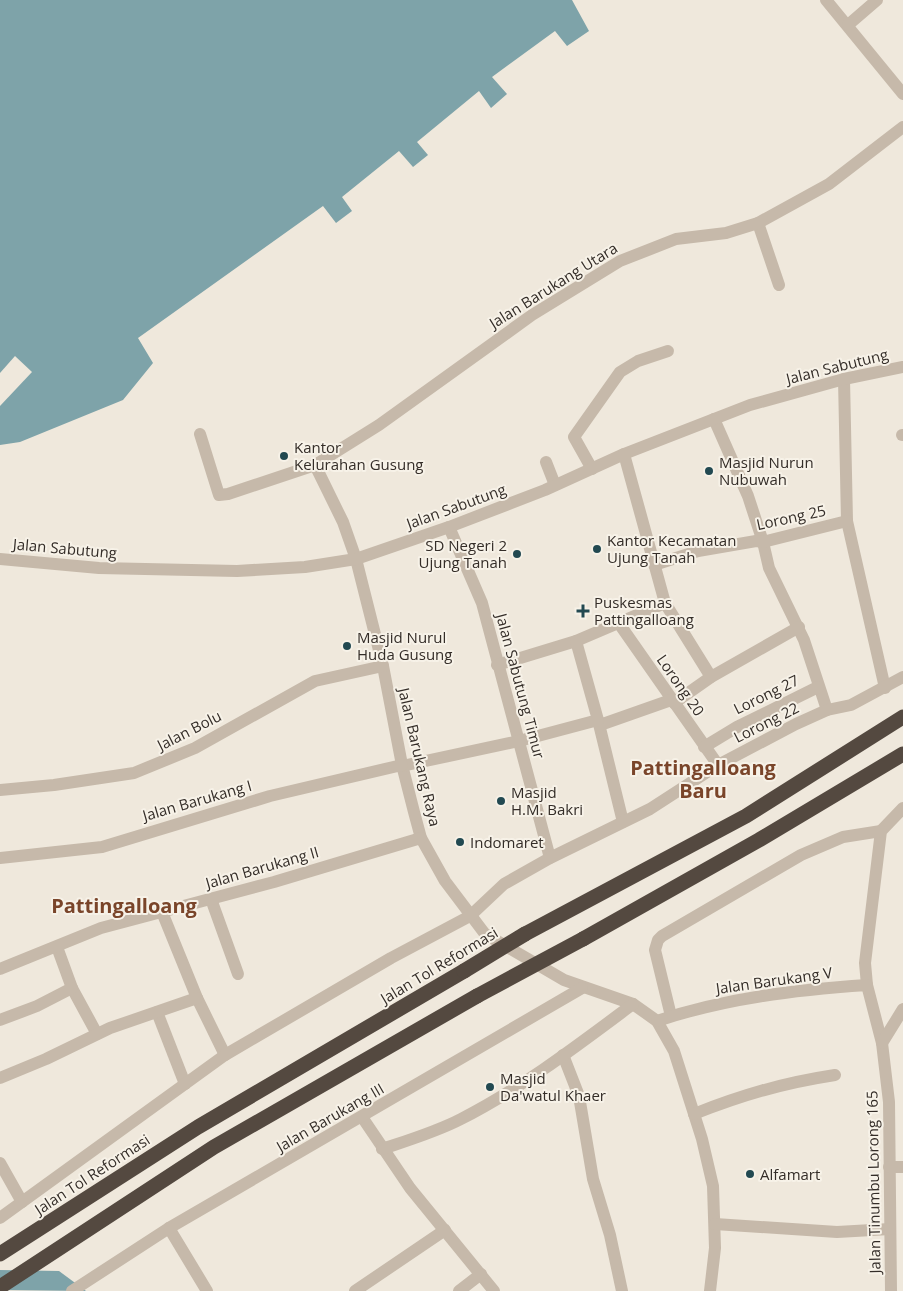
<svg xmlns="http://www.w3.org/2000/svg" width="903" height="1291" font-family="'Open Sans',sans-serif">
  <style>
    .water { fill: #7ea3a9 }
    .pier { fill: #efe8dc }
    .lines { fill: none; stroke-linecap: round; stroke-linejoin: round }
    .minor { stroke: #c6b9aa; stroke-width: 12 }
    .highway { stroke: #544940; stroke-width: 15 }
    .highway-bridge { stroke: #544940; stroke-width: 15 }
    .poi-dot { fill: #224951; stroke: #f7f2e8; stroke-width: 2 }
    .labels { text-anchor: middle; dominant-baseline: central; stroke-width: 4; stroke-linejoin: round; paint-order: stroke }
    .street-label { font-size: 15px; fill: #342d28; stroke: #f7f2e8 }
    .poi-label { font-size: 15px; fill: #342d28; stroke: #f7f2e8; text-anchor: start }
    .district-label { font-size: 20px; font-weight: bold; fill: #7a452a; stroke: #f7f2e8 }
  </style>
  <rect width="100%" height="100%" fill="#efe8dc"/>
  <g class="water">
    <path d="M0,0h572l17,31 -22,15 -12,-15 -63,46 15,17 -16,14 -12,-17 -62,51 11,13 -15,12 -14,-16 -57,46 10,14 -16,12 -13,-17 -185,132 15,25 -30,37 -103,42 -20,3z"/>
    <path d="M0,1270l59,1 27,20 -86,-1z"/>
  </g>
  <path class="pier" d="M15,356l17,16 -32,34v-33z"/>
  <g class="lines">
    <g class="minor">
      <path d="M826,0l77,94"/>
      <path d="M848,25l29,-25"/>
      <path d="M758,223l21,62"/>
      <path d="M844,379l3,142 38,167"/>
      <path d="M714,419l34,77 15,46 6,26 35,72 23,70"/>
      <path d="M200,434l19,61 9,-1 87,-29 64,-40 153,-110 88,-54 56,-22 50,-6 32,-10 71,-39 74,-57"/>
      <path d="M902,435h1"/>
      <path d="M546,462l9,23"/>
      <path d="M315,465l28,57 13,37 27,107 19,99 12,47 7,26 24,43 40,53 79,46 69,24 24,17 17,30 28,88 11,47 2,62 -5,43"/>
      <path d="M592,469l-18,-32 46,-65 18,-11 30,-10"/>
      <path d="M449,527l33,76 68,255"/>
      <path d="M0,559l99,9 138,3 68,-4 51,-8 93,-32 96,-37 79,-36 126,-49 94,-26 59,-12"/>
      <path d="M654,565l44,-14 58,-10 7,1 84,-21"/>
      <path d="M665,603l46,74"/>
      <path d="M618,622l100,143"/>
      <path d="M497,665l79,-24 89,-38 -41,-149"/>
      <path d="M674,703l37,-26 88,-50"/>
      <path d="M598,720l25,102"/>
      <path d="M600,725l71,-25"/>
      <path d="M704,747l33,-20 81,-40"/>
      <path d="M402,766l117,-25 79,-21 -22,-79"/>
      <path d="M0,790l54,-5 80,-12 61,-25 120,-67 68,-15"/>
      <path d="M0,858l102,-11 168,-51 132,-31"/>
      <path d="M211,899l27,75"/>
      <path d="M162,912l35,86 28,57"/>
      <path d="M57,947l15,41 25,46"/>
      <path d="M0,969l101,-41 173,-46 147,-44"/>
      <path d="M867,985l-2,-22 16,-132 22,-23"/>
      <path d="M157,1012l28,72"/>
      <path d="M671,1016l-16,-66 3,-10 4,-4 139,-81 42,-18 38,-6"/>
      <path d="M0,1020l37,-14 35,-18"/>
      <path d="M657,1021c69,-23 138,-31 210,-36l15,58 7,59 2,189"/>
      <path d="M882,1043l21,-34"/>
      <path d="M563,1055l16,41 14,83 17,56 12,56"/>
      <path d="M0,1078l46,-19 64,-31 87,-30"/>
      <path d="M694,1114c48,-19 89,-31 141,-39"/>
      <path d="M362,1117l48,71 84,103"/>
      <path d="M382,1149c27,-9 54,-17 79,-30 61,-31 117,-74 172,-115"/>
      <path d="M0,1163l22,39"/>
      <path d="M889,1167h14"/>
      <path d="M0,1218l225,-163 166,-97 79,-42 34,-32 46,-26 100,-49 68,-44 78,-41 31,-14 24,-5 52,-28"/>
      <path d="M715,1224l122,8 53,-3"/>
      <path d="M169,1228l38,63"/>
      <path d="M72,1291l97,-63 413,-240"/>
      <path d="M355,1291l90,-61"/>
      <path d="M459,1291l22,-17"/>
    </g>
    <g class="highway">
      <path d="M525,934l221,-118 157,-99"/>
      <path d="M583,939l176,-99 144,-86"/>
      <path d="M0,1254l198,-127 266,-156"/>
      <path d="M0,1287l214,-140 263,-151"/>
    </g>
    <g class="highway-bridge">
      <path d="M464,971l61,-37"/>
      <path d="M477,996l106,-57"/>
    </g>
  </g>
  <g class="poi-dot">
    <circle cx="284" cy="456" r="5"/>
    <circle cx="709" cy="471" r="5"/>
    <circle cx="597" cy="549" r="5"/>
    <circle cx="517" cy="554" r="5"/>
    <path d="M580.5 603.5h5v5h5v5h-5v5h-5v-5h-5v-5h5z"/>
    <circle cx="347" cy="646" r="5"/>
    <circle cx="501" cy="801" r="5"/>
    <circle cx="460" cy="842" r="5"/>
    <circle cx="490" cy="1087" r="5"/>
    <circle cx="750" cy="1174" r="5"/>
  </g>
  <g class="labels">
    <g class="street-label">
      <text transform="translate(553 285) rotate(-32)">Jalan Barukang Utara</text>
      <text transform="translate(837 366) rotate(-14)">Jalan Sabutung</text>
      <text transform="translate(456 506) rotate(-20)">Jalan Sabutung</text>
      <text transform="translate(791 517) rotate(-12)">Lorong 25</text>
      <text transform="translate(65 548) rotate(5)">Jalan Sabutung</text>
      <text transform="translate(681 685) rotate(55)">Lorong 20</text>
      <text transform="translate(521 686) rotate(75)">Jalan Sabutung Timur</text>
      <text transform="translate(766 694) rotate(-26)">Lorong 27</text>
      <text transform="translate(766 722) rotate(-27)">Lorong 22</text>
      <text transform="translate(189 730) rotate(-27)">Jalan Bolu</text>
      <text transform="translate(420 757) rotate(77)">Jalan Barukang Raya</text>
      <text transform="translate(197 800) rotate(-16)">Jalan Barukang I</text>
      <text transform="translate(262 867) rotate(-16)">Jalan Barukang II</text>
      <text transform="translate(439 965) rotate(-31)">Jalan Tol Reformasi</text>
      <text transform="translate(774 980) rotate(-8)">Jalan Barukang V</text>
      <text transform="translate(330 1117) rotate(-30)">Jalan Barukang III</text>
      <text transform="translate(92 1174) rotate(-33)">Jalan Tol Reformasi</text>
      <text transform="translate(873 1182) rotate(-91)">Jalan Tinumbu Lorong 165</text>
    </g>
    <g class="poi-label">
      <text x="294" y="447">Kantor<tspan x="294" dy="17">Kelurahan Gusung</tspan></text>
      <text x="719" y="462">Masjid Nurun<tspan x="719" dy="17">Nubuwah</tspan></text>
      <text x="607" y="540">Kantor Kecamatan<tspan x="607" dy="17">Ujung Tanah</tspan></text>
      <text x="507" y="545" text-anchor="end">SD Negeri 2<tspan x="507" dy="17">Ujung Tanah</tspan></text>
      <text x="594" y="602">Puskesmas<tspan x="594" dy="17">Pattingalloang</tspan></text>
      <text x="357" y="637">Masjid Nurul<tspan x="357" dy="17">Huda Gusung</tspan></text>
      <text x="511" y="792">Masjid<tspan x="511" dy="17">H.M. Bakri</tspan></text>
      <text x="470" y="842">Indomaret</text>
      <text x="500" y="1078">Masjid<tspan x="500" dy="17">Da'watul Khaer</tspan></text>
      <text x="760" y="1174">Alfamart</text>
    </g>
    <g class="district-label">
      <text x="703" y="767">Pattingalloang<tspan x="703" dy="23">Baru</tspan></text>
      <text x="124" y="905">Pattingalloang</text>
    </g>
  </g>
</svg>
